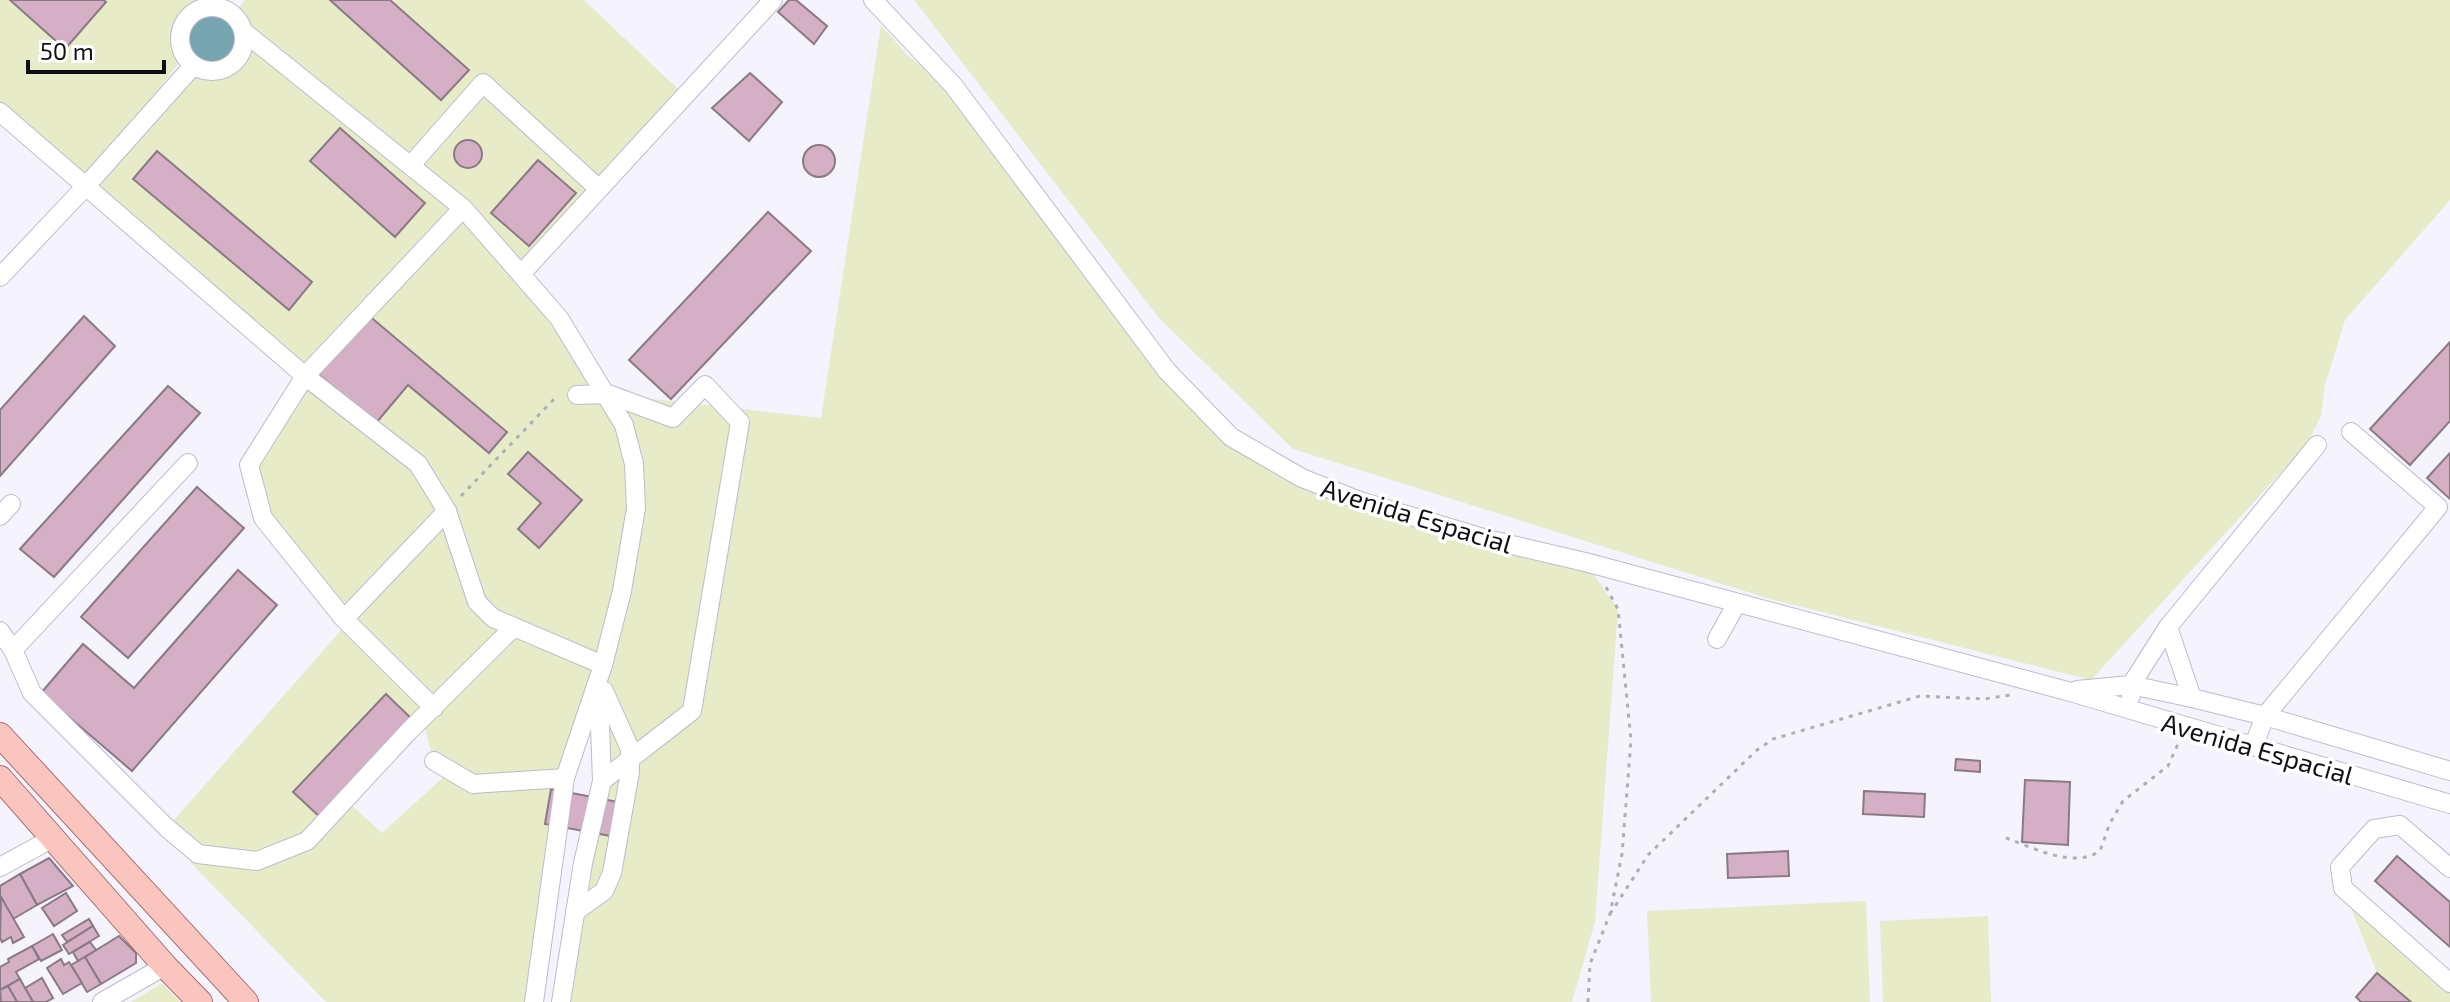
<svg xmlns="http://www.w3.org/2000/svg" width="2450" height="1002" font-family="'Exo 2',sans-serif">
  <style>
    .green { fill: #e7ebc8; fill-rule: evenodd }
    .water { fill: #77a6b0 }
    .building { fill: #d4afc6; stroke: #8a7a83; stroke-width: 2 }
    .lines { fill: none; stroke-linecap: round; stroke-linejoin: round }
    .minor-casing { stroke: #bebbcc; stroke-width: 20 }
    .major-casing { stroke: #a66d69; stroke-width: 26 }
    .path { stroke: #afadb6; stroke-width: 3; stroke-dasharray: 4 6; stroke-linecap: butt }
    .minor { stroke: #fff; stroke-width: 18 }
    .major { stroke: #fac5bf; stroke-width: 24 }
    .labels { text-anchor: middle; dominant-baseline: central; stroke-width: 7; stroke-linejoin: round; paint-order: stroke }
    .street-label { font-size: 26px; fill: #111016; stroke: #fff }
  </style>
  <rect width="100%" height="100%" fill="#f5f3fe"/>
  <g class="green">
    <path d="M0,0h229l-143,181 -86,-72z"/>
    <path d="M245,0h339l98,93 -160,177 -58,-63 -230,-194z"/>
    <path d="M914,0h1536v200l-105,120 -20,65 -4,31 -14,28 -216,236 -321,-81 -477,-150 -134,-131z"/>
    <path d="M231,17l231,192 146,185 213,24 60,-393 28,32 44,28 214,286 64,66 71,41 283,84 33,47 -23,313 -23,80h-1009l39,-221 1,-112 -38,109 -33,224h-206l-136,-140 58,-1 -50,-7 -31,-26 258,-293 -81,84 -81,-101 -14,-53 56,-94 -213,-183zM423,722l11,39 16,10 -68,62 -33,-30z"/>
    <path d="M2343,888l107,95v19h-39l-34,-29z"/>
    <path d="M1866,901l4,101h-219l-4,-91z"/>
    <path d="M1988,916l3,86h-108l-3,-81z"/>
    <path d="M162,983l18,19h-49z"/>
  </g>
  <circle class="water" cx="212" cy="39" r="24"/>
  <g class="building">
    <path d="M10,0h94l2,2 -41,47z"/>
    <path d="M330,0h60l79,70 -28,30z"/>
    <path d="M789,0h7l31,26 -13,18 -36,-32z"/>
    <path d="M750,73l32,29 -33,39 -37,-33z"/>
    <path d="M340,128l85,75 -30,34 -85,-76z"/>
    <circle cx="468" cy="154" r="14"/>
    <circle cx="819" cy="161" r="16"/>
    <path d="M157,151l155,131 -23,28 -156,-131z"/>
    <path d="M538,160l38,33 -47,53 -38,-33z"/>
    <path d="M768,212l43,39 -140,148 -42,-39z"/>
    <path d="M367,314l140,118 -18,21 -81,-68 -32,38 -59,-50z"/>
    <path d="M84,316l31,30 -115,130v-66z"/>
    <path d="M2450,342v79l-40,44 -40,-36z"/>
    <path d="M168,386l32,27 -146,164 -34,-28z"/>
    <path d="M528,452l54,48 -43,48 -21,-19 23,-26 -33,-29z"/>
    <path d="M2450,453v46l-23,-21z"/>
    <path d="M197,487l47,41 -116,130 -47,-41z"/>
    <path d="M238,570l39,35 -145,166 -91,-78 42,-49 51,44z"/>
    <path d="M386,694l28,27 -93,97 -28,-26z"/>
    <path d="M1956,759l24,2v11l-25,-2z"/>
    <path d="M2025,780l45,2 -2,63 -46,-3z"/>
    <path d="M551,789l67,13 -7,34 -66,-12z"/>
    <path d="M1864,791l61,3 -1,23 -61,-3z"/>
    <path d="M1788,851l1,25 -61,2 -1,-24z"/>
    <path d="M2397,856l53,46v45l-75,-66z"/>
    <path d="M49,858l24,28 -36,19 -17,-31z"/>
    <path d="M20,874l17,31 -24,14 -13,-23v-10z"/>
    <path d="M66,893l11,18 -23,15 -12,-18z"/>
    <path d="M1,897l23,40 -11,6 -2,-6 -9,5 -2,-4z"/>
    <path d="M89,919l4,7 -26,16 -5,-7z"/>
    <path d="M93,926l6,10 -30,18 -6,-9z"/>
    <path d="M53,934l9,16 -21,11 -9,-15z"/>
    <path d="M119,936l17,17v10l-35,21 -16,-27z"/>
    <path d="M90,942l6,8 -18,11 -5,-9z"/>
    <path d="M32,946l7,13 -23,13 4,7 -20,11v-23l9,-5 -1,-3z"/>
    <path d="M85,957l16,27 -14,8 -16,-27z"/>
    <path d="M61,959l3,6 5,-3 13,21 -19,11 -16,-26z"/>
    <path d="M2377,973l34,29h-50l-5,-5z"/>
    <path d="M42,978l11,20 -7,4h-13l-8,-14z"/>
    <path d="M20,979l5,9 8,14h-16l-9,-16z"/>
    <path d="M8,986l9,16h-16l-1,-12z"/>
  </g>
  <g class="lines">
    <g class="minor-casing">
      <g id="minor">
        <path d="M873,0l80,85 214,286 64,66 71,41 58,23 127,38 98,23 482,129 383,113"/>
        <circle cx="212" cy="39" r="32"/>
        <path d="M244,32l219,176 96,110 65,107 10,39 2,44 -14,83 -19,74 -38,113 -31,224"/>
        <path d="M0,112l305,264 113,88 29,47 30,91 16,16 110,47"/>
        <path d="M411,165l72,-82 116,106"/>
        <path d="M522,273l251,-273"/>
        <path d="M0,277l86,-91 107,-120"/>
        <path d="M577,395l31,-1 65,24 32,-33 35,37 -48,289 -90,70"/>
        <path d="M0,516l11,-12"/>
        <path d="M344,619l103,-108"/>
        <path d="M2168,627l24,71"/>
        <path d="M0,631l13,19 19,43 135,135 31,26 59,7 50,-20 101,-109 105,-104"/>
        <path d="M1717,639l20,-36"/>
        <path d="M13,650l175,-187"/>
        <path d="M2077,690l54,-5 61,13 73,18 185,55"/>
        <path d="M2131,696v-11l37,-58 149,-182"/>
        <path d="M434,708l-90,-89 -81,-101 -14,-53 56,-89 158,-168"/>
        <path d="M2254,745l11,-29 173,-209 -87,-75"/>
        <path d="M434,761l39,23 92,-6"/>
        <path d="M0,867l53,-29"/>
        <path d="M2450,868l-50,-43 -26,4 -34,38 3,21 107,95"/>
        <path d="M575,912l29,-21 8,-18 18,-101v-23l-26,-58"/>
        <path d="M102,1002l63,-36"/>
        <path d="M561,1002l22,-139 19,-82 -2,-55 3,-34"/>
      </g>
    </g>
    <g class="major-casing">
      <g id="major">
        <path d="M0,735l246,267"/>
        <path d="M0,778l165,188 35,36"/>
      </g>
    </g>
    <g class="path">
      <path d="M461,496l97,-101"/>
      <path d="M2006,838c29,10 66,31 94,13l10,-28 13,-22 45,-35 10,-22"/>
      <path d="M1610,914l38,-59 109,-105 16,-11 147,-43 64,3 26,-4"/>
      <path d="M1588,1002l2,-38 20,-50 12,-60 9,-114 -13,-131 -12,-22"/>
    </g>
    <use href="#minor" class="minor"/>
    <use href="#major" class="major"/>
  </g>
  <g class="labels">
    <g class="street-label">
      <text transform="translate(1417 515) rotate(17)">Avenida Espacial</text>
      <text transform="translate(2258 748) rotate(16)">Avenida Espacial</text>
    </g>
  </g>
  <path d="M28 60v12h136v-12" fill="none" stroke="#111016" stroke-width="4"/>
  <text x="40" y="60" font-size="24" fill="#111016" stroke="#ffffff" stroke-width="6" paint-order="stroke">50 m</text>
</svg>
